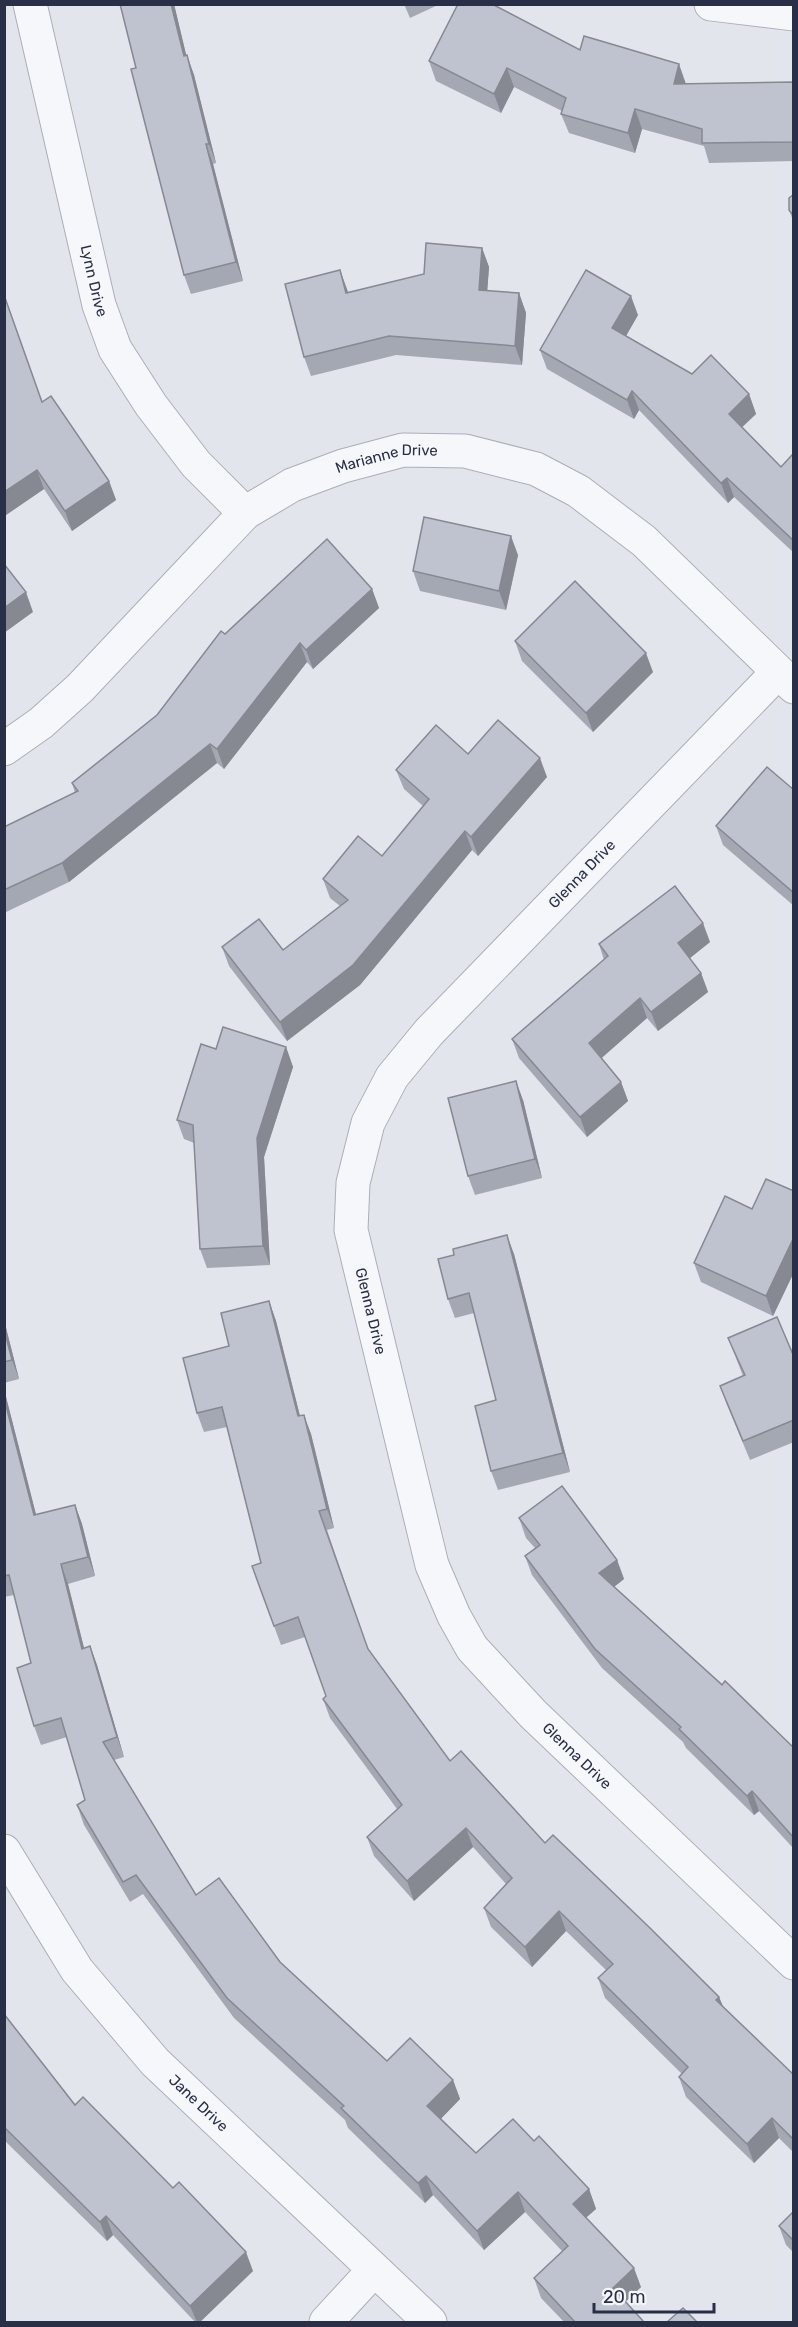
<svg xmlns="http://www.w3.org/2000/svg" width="798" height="2327" font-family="Rubik,sans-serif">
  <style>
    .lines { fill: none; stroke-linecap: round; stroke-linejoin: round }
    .street-casing { stroke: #abaeba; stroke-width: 35 }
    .street { stroke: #f6f7fa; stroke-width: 33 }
    .wall { fill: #a4a8b3 }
    .shaded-wall { fill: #868892 }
    .building { fill: #bfc3d0; stroke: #868892; stroke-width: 1.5 }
    .labels { text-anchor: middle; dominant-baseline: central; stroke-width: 4.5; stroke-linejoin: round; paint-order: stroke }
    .street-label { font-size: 15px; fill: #282f47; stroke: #f3f5f9 }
  </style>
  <rect width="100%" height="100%" fill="#e3e5ec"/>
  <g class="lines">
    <g class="street-casing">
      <g id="street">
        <path id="s1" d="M30,4l69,301 16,44 36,56 45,59 49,49"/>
        <path d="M711,4l83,10"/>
        <path id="s2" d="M778,672l-349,360 -37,45 -24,46 -15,60 -2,47 81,335 22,51 18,32 61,66 261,249"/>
        <path id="s3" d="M4,749l37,-26 39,-35 165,-175 47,-28 51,-19 60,-16 62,1 71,18 42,22 66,50 150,146"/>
        <path id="s4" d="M4,1851l73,119 78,92 275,260"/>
        <path d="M326,2322l48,-52"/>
      </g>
    </g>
    <use href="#street" class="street"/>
  </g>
  <g class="wall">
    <path d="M174,4l12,51 8,20 22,88 -3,1 30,117 -52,13 -7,-19z"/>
    <path d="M404,4h36l-30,14z"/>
    <path d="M580,50l106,34 108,-2v79l-85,2 -5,-17 -62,-17 -7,24 -66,-20 -8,-19 1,-3 -48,-24 -13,26 -65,-32 -7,-20z"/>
    <path d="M794,194v29l-5,-13z"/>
    <path d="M482,248l7,19 -2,24 32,2 7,20 -4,52 -126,-10 -85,21 -7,-19 43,-68 1,4 76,-19z"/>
    <path d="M4,294l38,108 67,79 7,19 -44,31 -28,-42 -38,26 -2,-2z"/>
    <path d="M638,315l-12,21 66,38 57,20 7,20 -14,13 39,40 13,-11v97l-60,-56 -6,6 -89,-93 -5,9 -87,-50 -7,-19z"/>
    <path d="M518,555l-12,55 -86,-19 -7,-20z"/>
    <path d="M372,589l7,19 -66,61 -6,-7 -83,107 -7,-6 -148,119 -65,31v-86l71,-34 -3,-10 85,-68 68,-81z"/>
    <path d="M515,641l138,31 -60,60 -71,-71z"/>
    <path d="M468,754l79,23 -69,79 -6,-6 -112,135 -73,56 -58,-75 -7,-19 61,3 57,-44 -10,-8 -7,-19 59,-23 41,-50 -19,-17 -8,-19z"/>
    <path d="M794,790v116l-71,-61 -7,-19z"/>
    <path d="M710,942l-20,16 11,15 7,19 -50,39 -11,-13 -46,40 20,24 7,19 -41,36 -68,-79 -7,-19 92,-79 -5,-16z"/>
    <path d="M286,1047l7,20 -29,90 6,108 -63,3 -7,-19 -6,-106 -10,-4 -7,-19 39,-71z"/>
    <path d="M523,1100l19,78 -67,17 -7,-19z"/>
    <path d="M794,1191v81l-21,44 -72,-34 -7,-19 58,-54z"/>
    <path d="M514,1254l56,218 -72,18 -7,-19 5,-71 -22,-87 -19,5 -7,-19z"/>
    <path d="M269,1301l7,20 24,95 11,18 23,94 -7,2 41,119 82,112 269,236 4,10 71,68v78l-15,-15 -25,25 -68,-66 -7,-20 3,-3 -77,-76 -7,-20 8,-8 -40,-39 -34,36 -41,-40 -7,-19 22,-24 -33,-37 -59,54 -40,-45 -7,-19 30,-28 -67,-91 -7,-19 3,-3 -21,-59 -24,8 -29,-79 9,-3 -34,-136 -23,5 -7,-19 32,-67z"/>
    <path d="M4,1320l15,59 -15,4z"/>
    <path d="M728,1338l66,19v85l-44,18 -23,-55 -7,-19 23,-10z"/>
    <path d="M4,1389l32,126 39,-10 7,19 13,52 -27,8 16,64 6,-2 7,19 27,92 -10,3 82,135 84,67 107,99 66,19 7,19 -19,19 35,35 58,-12 55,48 7,20 -10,8 55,70 -16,15 19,20h-80l-23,-24 -7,-20 28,-27 -37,-39 -41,38 -51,-55 -8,8 -77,-75 -3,-8 -111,-102 -91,-124 -13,8 -46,-77 -7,-20 8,-5 -18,-63 -26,8 -7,-19 -3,-63 -17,-68 -10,2z"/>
    <path d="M519,1518l98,42 7,19 -10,8 180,161v101l-35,-38 -5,4 -68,-67 -3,-6 -81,-74 -70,-93 -7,-19 10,-8 -9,-10z"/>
    <path d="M4,2014l71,91 178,166 -53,51h-5l-82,-87 -6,6 -103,-101z"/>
    <path d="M794,2211v42l-8,-8 -7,-19z"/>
  </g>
  <g class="shaded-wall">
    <path d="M171,4h3l17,71 -7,-19z"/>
    <path d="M187,55l7,20 22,88 -7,-19z"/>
    <path d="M679,64l7,20h-12z"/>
    <path d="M507,68l7,19 -13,26 -7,-19z"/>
    <path d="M635,109l7,20 -7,24 -7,-20z"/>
    <path d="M206,144l7,20 30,117 -7,-19z"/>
    <path d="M482,248l7,19 -3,42 -7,-19z"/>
    <path d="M340,270l7,19 6,24 -7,-20z"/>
    <path d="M519,293l7,20 -4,52 -7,-19z"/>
    <path d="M631,296l7,19 -19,33 -7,-20z"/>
    <path d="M632,391l7,19 -5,9 -7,-19z"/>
    <path d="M749,394l7,20 -20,19 -7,-19z"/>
    <path d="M37,470l7,19 -38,26 -2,-3v-20z"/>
    <path d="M727,478l7,19 -6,6 -7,-20z"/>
    <path d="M109,481l7,19 -44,31 -7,-20z"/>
    <path d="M511,536l7,19 -12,55 -7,-19z"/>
    <path d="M372,589l7,19 -66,61 -7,-19z"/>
    <path d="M26,592l7,20 -29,21v-25z"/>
    <path d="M300,643l7,19 -83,107 -7,-20z"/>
    <path d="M646,653l7,19 -60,60 -7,-19z"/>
    <path d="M210,744l7,19 -148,119 -7,-19z"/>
    <path d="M540,758l7,19 -69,79 -7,-19z"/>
    <path d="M465,831l7,19 -112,135 -73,56 -7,-19z"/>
    <path d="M703,923l7,19 -25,20 -7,-19z"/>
    <path d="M701,973l7,19 -50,39 -7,-19z"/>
    <path d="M640,998l7,20 -51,45 -7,-20z"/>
    <path d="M286,1047l7,20 -29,90 6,108 -7,-19 -6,-108z"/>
    <path d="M516,1081l7,19 19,78 -7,-19z"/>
    <path d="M621,1082l7,19 -41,36 -7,-20z"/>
    <path d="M507,1235l7,19 56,218 -7,-19z"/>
    <path d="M794,1237v35l-21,44 -7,-20z"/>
    <path d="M269,1301l7,20 29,115 -7,-20z"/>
    <path d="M4,1320l15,59 -7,-19 -8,-31z"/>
    <path d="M4,1389l37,145 -7,-19 -30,-117z"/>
    <path d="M304,1415l7,19 23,94 -7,-19z"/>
    <path d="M75,1505l7,19 13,52 -7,-19z"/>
    <path d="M617,1560l7,19 -18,14 -7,-20z"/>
    <path d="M61,1564l7,20 21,84 -7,-19z"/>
    <path d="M90,1646l7,19 27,92 -7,-20z"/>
    <path d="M752,1791l7,20 -5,4 -7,-19z"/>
    <path d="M466,1828l7,19 -59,54 -7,-20z"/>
    <path d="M559,1911l7,20 -34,36 -7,-20z"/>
    <path d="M719,1997l8,19 -11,-16z"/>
    <path d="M453,2080l7,19 -25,26 -8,-19z"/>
    <path d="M772,2118l7,20 -25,25 -7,-19z"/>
    <path d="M426,2176l7,19 -8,8 -7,-20z"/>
    <path d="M589,2189l7,20 -16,14 -7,-19z"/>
    <path d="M518,2192l7,20 -41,38 -7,-19z"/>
    <path d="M106,2216l7,19 -6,6 -7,-19z"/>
    <path d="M246,2252l7,19 -53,51h-3l-7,-16z"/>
    <path d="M634,2268l7,19 -21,20 -7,-19z"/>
  </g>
  <g class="building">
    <path d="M120,4h51l13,52 3,-1 22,89h-3l30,118 -52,13 -53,-206 5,-1z"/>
    <path d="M458,4h34l88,46 4,-14 95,28 -5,20 119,-2 1,60 -92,1v-14l-67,-20 -7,24 -67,-19 5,-16 -59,-30 -13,26 -65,-33z"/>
    <path d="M794,194v22l-5,-6v-12z"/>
    <path d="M426,243l56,5 -3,42 40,3 -4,53 -126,-10 -85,21 -19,-73 55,-14 6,23 78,-19z"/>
    <path d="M586,270l45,26 -19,32 80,46 19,-19 38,39 -20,20 52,53 11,-12 2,1v85l-67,-63 -6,5 -89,-92 -5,9 -87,-50z"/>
    <path d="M4,295l38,107 9,-6 58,85 -44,30 -28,-41 -33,22z"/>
    <path d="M424,517l87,19 -12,55 -86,-20z"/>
    <path d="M327,539l45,50 -66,61 -6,-7 -83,106 -7,-5 -148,119 -58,27v-63l74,-36 -6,-8 85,-68 64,-84 4,3z"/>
    <path d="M4,564l22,28 -22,16z"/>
    <path d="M575,581l71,72 -60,60 -71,-72z"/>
    <path d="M498,720l42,38 -69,79 -6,-6 -112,134 -73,57 -58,-75 37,-28 24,31 65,-50 -25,-21 35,-43 24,20 47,-57 -33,-29 40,-45 32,29z"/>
    <path d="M767,767l27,23v103l-78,-67z"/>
    <path d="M675,886l28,37 -25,20 23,30 -50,39 -11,-14 -51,45 32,39 -41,35 -68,-78 96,-83 -9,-12z"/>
    <path d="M223,1027l63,20 -29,91 6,108 -63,3 -7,-124 -16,-5 24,-76 15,5z"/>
    <path d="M516,1081l19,78 -67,17 -20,-78z"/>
    <path d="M766,1179l28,12v46l-28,59 -72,-33 31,-67 27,13z"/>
    <path d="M507,1235l56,218 -72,18 -16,-65 21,-6 -27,-107 -21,6 -10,-40 16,-4 -1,-6z"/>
    <path d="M269,1301l29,115 6,-1 23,94 -8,2 49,138 82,112 11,-10 84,92 8,-8 96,92 70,70 -3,3 78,75v65l-22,-22 -25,26 -68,-67 9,-10 -90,-89 15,-14 -54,-53 -34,36 -41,-39 28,-30 -46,-50 -59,53 -40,-44 35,-32 -79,-106 3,-3 -28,-79 -24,9 -22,-60 9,-3 -39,-156 -25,6 -14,-55 46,-12 -8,-33z"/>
    <path d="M777,1317l17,40v63l-51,21 -23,-55 25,-11 -17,-37z"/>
    <path d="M4,1329l8,31 -8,2z"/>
    <path d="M4,1398l30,117 41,-10 13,52 -27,7 21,85 8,-3 27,91 -14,5 93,153 23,-17 61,84 107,99 23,-23 43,42 -26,26 49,47 37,-34 21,22 5,-5 50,53 -16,15 61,64 -21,20 31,34h-69l-41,-44 34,-32 -50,-54 -41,39 -51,-55 -8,7 -77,-75 3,-2 -117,-108 -91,-123 -13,7 -46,-77 8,-5 -24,-82 -27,8 -17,-58 14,-5 -22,-88 -5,1z"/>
    <path d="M562,1486l55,74 -18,13 123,112 3,-4 69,67v90l-42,-47 -5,5 -68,-67 2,-2 -86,-78 -70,-93 15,-11 -21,-27z"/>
    <path d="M4,2014l71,91 8,-8 90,91 6,-6 67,70 -56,54 -84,-90 -6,6 -96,-95z"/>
    <path d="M794,2211v30l-15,-15z"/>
    <path d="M683,2308l14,14h-30z"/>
  </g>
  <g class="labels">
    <g class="street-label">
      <text stroke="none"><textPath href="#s1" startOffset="284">Lynn Drive</textPath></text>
      <text stroke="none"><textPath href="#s3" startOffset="492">Marianne Drive</textPath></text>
      <text transform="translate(582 874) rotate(-46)">Glenna Drive</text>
      <text stroke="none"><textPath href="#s2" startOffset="804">Glenna Drive</textPath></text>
      <text stroke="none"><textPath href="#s2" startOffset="1308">Glenna Drive</textPath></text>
      <text stroke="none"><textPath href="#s4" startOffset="320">Jane Drive</textPath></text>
    </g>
  </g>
  <rect width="798" height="2327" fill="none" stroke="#282f47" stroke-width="12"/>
  <path d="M594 2303v9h120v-9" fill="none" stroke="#282f47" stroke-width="3"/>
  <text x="603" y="2303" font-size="18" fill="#282f47" stroke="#f3f5f9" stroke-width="4.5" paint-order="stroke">20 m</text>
</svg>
